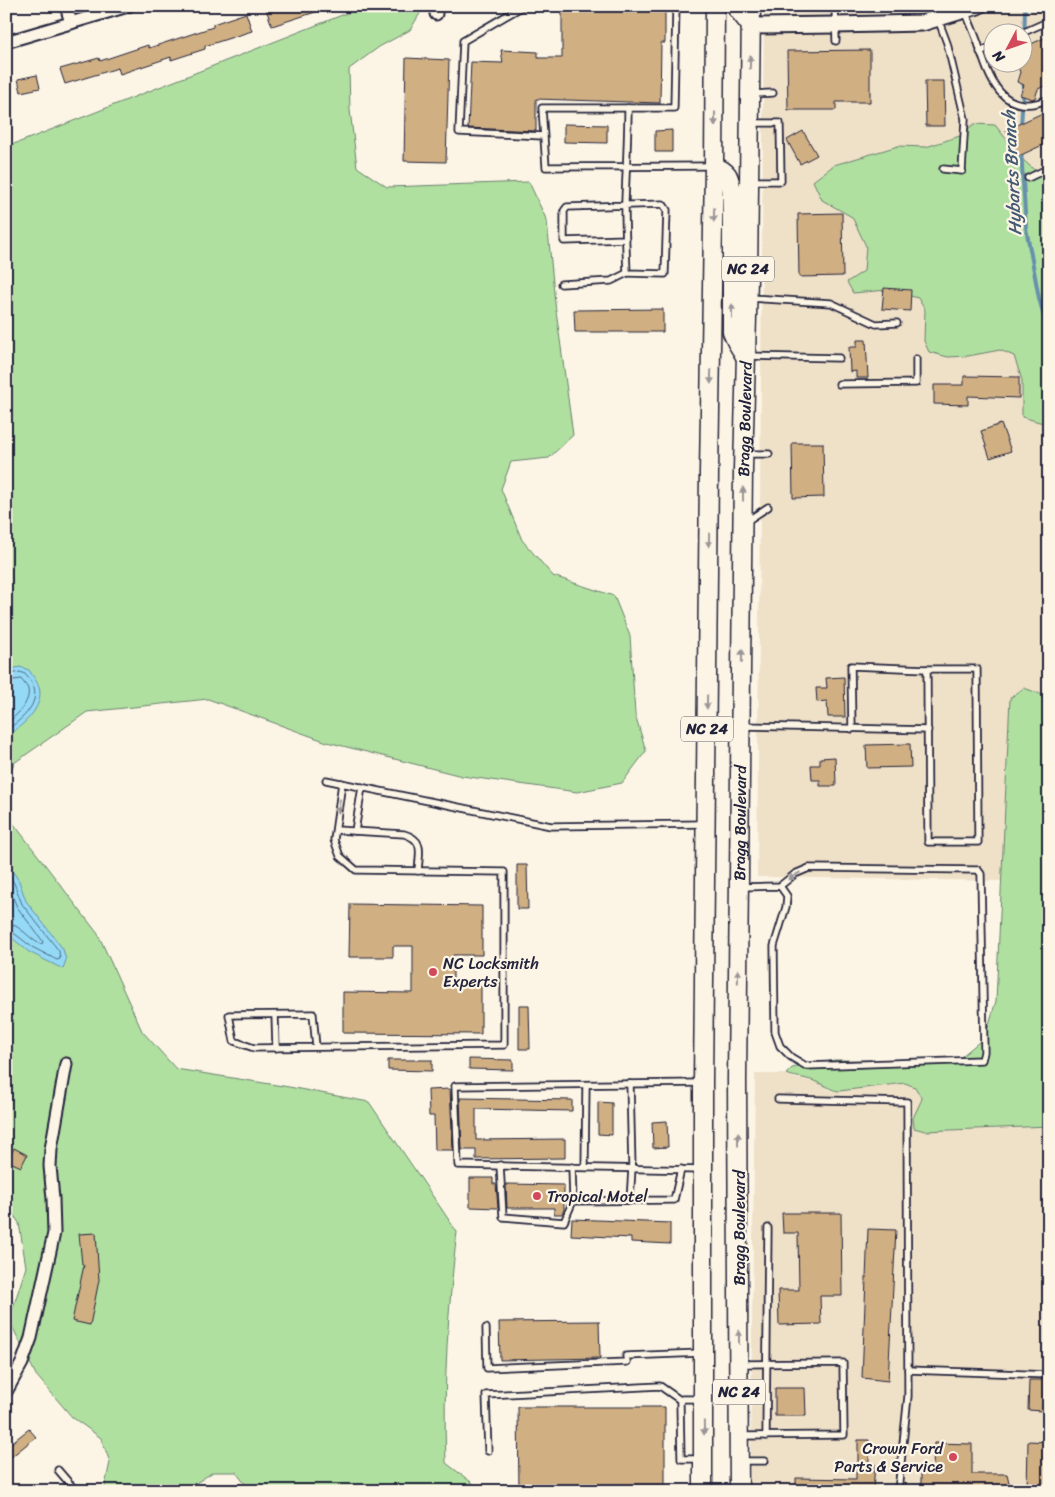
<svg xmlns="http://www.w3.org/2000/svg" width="1055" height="1497" font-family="Sriracha,sans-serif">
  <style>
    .built { fill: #efe0c8; fill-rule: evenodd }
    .green { fill: #b0e0a0; stroke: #69816e }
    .water { fill: #94d9f6; stroke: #6690ab }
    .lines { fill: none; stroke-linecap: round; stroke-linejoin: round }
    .shore { stroke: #506b86; stroke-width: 1 }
    .stream { stroke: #6690ab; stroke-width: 4 }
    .building { fill: #d0af83; stroke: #22223b }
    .lane-casing { stroke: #22223b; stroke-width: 9 }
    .street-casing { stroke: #22223b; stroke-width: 15 }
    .secondary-casing { stroke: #22223b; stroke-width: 19 }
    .primary-casing { stroke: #22223b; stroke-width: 21 }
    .lane { stroke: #fcf5e5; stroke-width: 5.5 }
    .street { stroke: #fcf5e5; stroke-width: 11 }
    .secondary { stroke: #fcf5e5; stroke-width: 15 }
    .primary { stroke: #fcf5e5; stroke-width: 18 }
    .oneway { fill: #9a9698 }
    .poi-dot { fill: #d1495b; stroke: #fcf5e5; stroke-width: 2 }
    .labels { text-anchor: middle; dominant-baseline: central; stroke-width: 4.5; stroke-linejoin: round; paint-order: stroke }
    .shield { fill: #fcf5e5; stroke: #63616e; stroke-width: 1 }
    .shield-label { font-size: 15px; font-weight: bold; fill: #22223b }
    .street-label { font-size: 16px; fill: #22223b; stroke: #fcf5e5 }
    .poi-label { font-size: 16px; fill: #22223b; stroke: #fcf5e5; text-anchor: start }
    .water-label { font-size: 18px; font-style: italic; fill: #445973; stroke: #fcf5e5 }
  </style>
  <rect width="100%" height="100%" fill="#fcf5e5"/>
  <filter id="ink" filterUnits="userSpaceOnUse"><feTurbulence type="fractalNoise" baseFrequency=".02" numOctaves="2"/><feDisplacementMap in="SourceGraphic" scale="10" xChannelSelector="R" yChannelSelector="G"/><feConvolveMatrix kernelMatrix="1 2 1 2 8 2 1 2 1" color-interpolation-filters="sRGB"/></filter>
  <g filter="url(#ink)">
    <g class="built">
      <path d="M764,6h285v689l-3,1 -22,-8 -14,10 -8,183 -245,-4zM992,32h30v30h-30z"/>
      <path d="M755,1074h31l9,4 24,4 10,8 10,1 66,-8 10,4 7,12 -9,19 12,13 124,-5v365h-299z"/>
    </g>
    <g class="green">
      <path d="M365,6h54l3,4 -12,20 -31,17 -30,22 1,41 7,57 30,20 142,-5 18,39 8,82 18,132 -24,23 -38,4 -10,27 21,51 31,36 61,20 16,40 5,78 11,37 -24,32 -45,9 -115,-16 -135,-34 -119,-43 -121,13 -73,51 -8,19v-636l14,-4z"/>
      <path d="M974,124l21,1 27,34 27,24v237l-6,3 -21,-6v-37l-8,-24 -14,-6 -32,6 -20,1 -19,-5 -5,-11 1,-31 -7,-12 -31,-8 -34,3 -6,-11 17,-11 2,-25 -14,-29 -30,-17 -9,-19 21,-16 64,-19 28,1 34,-11z"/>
      <path d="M1024,688l22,8 3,-1v431l-124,5 -11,-3 -1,-10 9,-19 -7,-12 -10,-4 -66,8c-9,-1 -12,-5 -20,-8 -10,-5 -22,-5 -33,-9l6,-6 43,-8 121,1 29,-24 11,-36 14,-303z"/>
      <path d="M6,809l1,6 91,119 44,97 34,38 113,18 80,15 88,130c-9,76 -14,153 -11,231l37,28h-233l-14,-19h-23l-29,19h-80l6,-29 -9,-24 -29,-21 -36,-42 -27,-55 17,-53 -7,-44 -13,-20z"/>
    </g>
    <g class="water">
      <path d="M20,667l9,3c3,5 8,11 10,17 6,20 -17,40 -33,49v-66z"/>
      <path d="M6,861l13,20 7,20 37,48 3,11 -3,9 -34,-17 -23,-19z"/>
    </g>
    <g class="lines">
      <g class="shore">
        <path d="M6,675l14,-3 5,2c3,4 8,9 9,14 5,18 -15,34 -28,42"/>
        <path d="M6,681l15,-2c2,3 6,7 7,10 3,13 -12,28 -22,34"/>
        <path d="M6,870l8,13 8,21 37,47 1,8 -3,1 -25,-13 -21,-16 -5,-1"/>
        <path d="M6,881l11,26 25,33 1,3 -3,1c-11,-5 -20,-20 -34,-21"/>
      </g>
      <g class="stream">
        <path d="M1024,51l1,-45"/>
        <path d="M1021,126l3,-46"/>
        <path d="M1021,150l5,78 13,70 10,37"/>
      </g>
    </g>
    <g class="building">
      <path d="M275,6h53v2l-56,18 -6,-17z"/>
      <path d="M562,6h103v37h-4l-1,60 -124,-4v32l-68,-3 3,-66 32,1 -2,-13 37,2v6h24z"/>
      <path d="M246,13l6,18 -47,15v3l-34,11v-3l-51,17 -2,-6 -53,16 -5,-15 39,-11 1,3 48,-16 1,3 64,-21v-3z"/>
      <path d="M1049,36v48l-11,5 -3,9 -3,1 -12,-4 4,-10 -7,-3 3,-10 -4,-10h6v-14z"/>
      <path d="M870,50v52h-34v8h-48l-1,-59z"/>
      <path d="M406,58l43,2 -3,102 -42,-1z"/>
      <path d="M37,75l3,13 -19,4 -3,-13z"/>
      <path d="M925,81h19l1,45h-19z"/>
      <path d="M1049,110v32l-30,14 -13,-26z"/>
      <path d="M564,124l43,1v18l-43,-1z"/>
      <path d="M672,130v22h-17v-21z"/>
      <path d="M803,131l14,24 -17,9 -13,-24z"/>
      <path d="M842,213l1,63 -44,1 -1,-63z"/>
      <path d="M884,288l27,2 -1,21 -28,-2z"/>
      <path d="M663,309v23h-88l-1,-22z"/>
      <path d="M857,340h9l2,38h-12v-7l-6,1 -1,-25h8z"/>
      <path d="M964,376l55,1v21l-51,-2v9l-34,-1v-19h30z"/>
      <path d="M1001,424l10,27 -21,7 -9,-27z"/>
      <path d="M792,443h31l1,54 -31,1z"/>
      <path d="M844,677l1,40h-17l-1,-16 -10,1 -1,-14h11l-1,-10z"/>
      <path d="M910,744l1,23 -44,1 -1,-23z"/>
      <path d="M835,757l1,29h-16v-6h-8l-1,-15h9v-7z"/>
      <path d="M517,865h10l1,44h-11z"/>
      <path d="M350,904l132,2v49h-29v31h28v48l-138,-1v-41l70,1v-47h-20v11h-44z"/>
      <path d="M519,1005h10l1,44h-11z"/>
      <path d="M469,1059l44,1v10l-44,-1z"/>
      <path d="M388,1060h44v11l-44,-1z"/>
      <path d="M450,1089l3,61h-18l-1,-34h-5l-1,-26z"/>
      <path d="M460,1098l112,2v11l-96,-2v31l89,-1v19l-89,1v-9h-14z"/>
      <path d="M598,1102l14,1v32l-14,-1z"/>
      <path d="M667,1121l1,26 -15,1 -1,-26z"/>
      <path d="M14,1148l13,7 -6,12 -13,-6z"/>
      <path d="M470,1178h23v6h3l2,24 -28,-1z"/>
      <path d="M506,1184l58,1v25l-2,4h-8v-6h-47z"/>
      <path d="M782,1213h59l1,83h-22l1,28 -42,1 -1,-35h21l-1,-57h-15z"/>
      <path d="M572,1219l98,4v21l-39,-2v-4l-60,-3z"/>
      <path d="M868,1229l28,1 -8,151 -26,-3z"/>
      <path d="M96,1233l3,47 -9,45 -18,-4 12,-56 -2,-1 -3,-30z"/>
      <path d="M599,1321l1,37 -100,2 -1,-38z"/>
      <path d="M1029,1380h15l-2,31 -14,-1z"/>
      <path d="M775,1388h30l1,28h-31z"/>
      <path d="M518,1407h147v84h-146z"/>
      <path d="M29,1429l7,8 -30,24v-14z"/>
      <path d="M858,1440h11v24h6l-2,27h-77v-13l60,1v-16h2z"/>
      <path d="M1028,1441l21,1v49h-22z"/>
      <path d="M934,1443l38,1v30h35l4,17h-90v-22l12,1z"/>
    </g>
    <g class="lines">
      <g class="lane-casing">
        <g id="lane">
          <path d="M523,6l-60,35 -4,91 84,4"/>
          <path d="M835,6l1,35"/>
          <path d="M965,10c4,11 9,22 13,33 11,36 24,76 71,56"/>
          <path d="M938,19l9,24 18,76 -3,52 -19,-2"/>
          <path d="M1022,33l27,-12"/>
          <path d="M980,52l12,-6"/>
          <path d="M752,94l21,-1"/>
          <path d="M628,108h46l2,-102"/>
          <path d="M1028,178l21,-10"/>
          <path d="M750,181h31l-1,-58h-28"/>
          <path d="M626,239l-62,2v-30l3,-4 96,-3 4,6 -2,64 -38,-1c-1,-23 -2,-47 -2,-71 1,-31 3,-62 3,-94h-86l4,59 166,-1"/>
          <path d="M561,284l50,-3 16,-8"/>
          <path d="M750,298l81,5 45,21 21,-1"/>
          <path d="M748,356l91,2"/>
          <path d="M839,384l77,-1v-24"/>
          <path d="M746,454h23"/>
          <path d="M747,521l21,-14"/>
          <path d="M927,669h50l1,173h-50z"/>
          <path d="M742,726l186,4"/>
          <path d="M852,729l-1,-63 76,3"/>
          <path d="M326,780l225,46 153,-2"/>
          <path d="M336,830l68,4c21,6 15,19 14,37"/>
          <path d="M355,831l7,-44"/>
          <path d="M741,887l39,-1 7,10 -1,11 -12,39 1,86 5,14 11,11 15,9 176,-6 2,-8 -3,-178 -3,-4 -169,-2 -14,6 -15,12"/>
          <path d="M275,1015l1,33"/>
          <path d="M316,1047l-3,-33 -84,1 5,26 20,7 250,-3v-173l-148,-2 -16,-14 -6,-16 8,-57"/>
          <path d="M630,1084l2,84 -2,33"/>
          <path d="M778,1099l129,3 1,294 -10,95"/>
          <path d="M500,1165l3,52 61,5 9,-21 101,-1 7,-31"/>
          <path d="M572,1167l1,34"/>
          <path d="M585,1167l1,-82"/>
          <path d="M701,1170l-243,-5 -3,-79 246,-3"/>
          <path d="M486,1328l1,40 140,-6 -1,-6 75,-3"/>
          <path d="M908,1370l141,5"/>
          <path d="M741,1436l103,-1 -1,-72 -101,1"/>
          <path d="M766,1436l2,-208"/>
          <path d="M488,1451l-2,-56 174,-9 20,14"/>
          <path d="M701,1459h-20l-1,-57 2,-3h19"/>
          <path d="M740,1461h25"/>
          <path d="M58,1470l18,21"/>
        </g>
      </g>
      <g class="street-casing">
        <g id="street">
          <path d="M66,6l5,17"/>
          <path d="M436,6v8"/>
          <path d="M6,42l122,-36"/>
          <path d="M6,1392l16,-29 9,-25 23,-105 -1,-34 -3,-33 1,-17 15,-85"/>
        </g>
      </g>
      <g class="secondary-casing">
        <path id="secondary" d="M751,26l85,-1 86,-2 56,-17"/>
      </g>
      <g class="primary-casing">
        <g id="primary">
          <path d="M735,6l16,20"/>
          <path d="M714,166c15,6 15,10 18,25v141l4,9 9,15"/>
          <path d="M703,1491v-408l6,-611 5,-306 1,-160"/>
          <path id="s1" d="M739,1491l-2,-411 6,-611 5,-191 3,-272"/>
        </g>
      </g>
      <use href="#lane" class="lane"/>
      <use href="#street" class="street"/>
      <use href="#secondary" class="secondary"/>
      <use href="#primary" class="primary"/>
    </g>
    <defs><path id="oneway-solid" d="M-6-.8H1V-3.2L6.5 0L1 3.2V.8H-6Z" transform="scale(1.25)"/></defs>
    <g class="oneway">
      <use href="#oneway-solid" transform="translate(750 62) rotate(-89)"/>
      <use href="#oneway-solid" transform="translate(715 119) rotate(90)"/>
      <use href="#oneway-solid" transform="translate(714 215) rotate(91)"/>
      <use href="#oneway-solid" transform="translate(732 311) rotate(-90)"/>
      <use href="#oneway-solid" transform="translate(711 377) rotate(91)"/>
      <use href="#oneway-solid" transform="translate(743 494) rotate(-90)"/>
      <use href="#oneway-solid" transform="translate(709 540) rotate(91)"/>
      <use href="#oneway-solid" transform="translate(742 656) rotate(-89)"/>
      <use href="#oneway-solid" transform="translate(707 702) rotate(91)"/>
      <use href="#oneway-solid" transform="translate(339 806) rotate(97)"/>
      <use href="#oneway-solid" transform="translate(794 876) rotate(149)"/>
      <use href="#oneway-solid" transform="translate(738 976) rotate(-89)"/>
      <use href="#oneway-solid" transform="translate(738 1139) rotate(-90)"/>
      <use href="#oneway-solid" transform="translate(739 1337) rotate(-90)"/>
      <use href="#oneway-solid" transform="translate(704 1428) rotate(89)"/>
    </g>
  </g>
  <g class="poi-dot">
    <circle cx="433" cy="972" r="5"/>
    <circle cx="537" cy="1196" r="5"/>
    <circle cx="953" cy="1457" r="5"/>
  </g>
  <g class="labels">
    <g class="shield">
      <rect x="722" y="256.5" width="52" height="25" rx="4"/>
      <rect x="681" y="716.5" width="52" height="25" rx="4"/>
      <rect x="713" y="1379.5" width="52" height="25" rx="4"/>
    </g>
    <g class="shield-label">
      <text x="748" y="269">NC 24</text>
      <text x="707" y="729">NC 24</text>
      <text x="739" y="1392">NC 24</text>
    </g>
    <g class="street-label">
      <text stroke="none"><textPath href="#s1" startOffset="1072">Bragg Boulevard</textPath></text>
      <text stroke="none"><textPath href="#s1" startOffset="668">Bragg Boulevard</textPath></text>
      <text transform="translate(739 1228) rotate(-90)">Bragg Boulevard</text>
    </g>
    <g class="poi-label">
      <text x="443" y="963">NC Locksmith<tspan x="443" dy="18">Experts</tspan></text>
      <text x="547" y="1196">Tropical Motel</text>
      <text x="943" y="1448" text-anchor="end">Crown Ford<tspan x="943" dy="18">Parts &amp; Service</tspan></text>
    </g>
    <g class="water-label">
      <text transform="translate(1012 173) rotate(-93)">Hybarts Branch</text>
    </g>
  </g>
  <rect width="1055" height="1497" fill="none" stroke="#fcf5e5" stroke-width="25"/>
  <rect x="12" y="12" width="1030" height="1472" fill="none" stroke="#22223b" stroke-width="2" filter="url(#ink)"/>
  <g transform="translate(1008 48) rotate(229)"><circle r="24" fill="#fcf5e5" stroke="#a5a1a1"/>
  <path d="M0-4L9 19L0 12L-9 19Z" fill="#d1495b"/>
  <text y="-8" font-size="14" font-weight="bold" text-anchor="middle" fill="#22223b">N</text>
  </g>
</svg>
